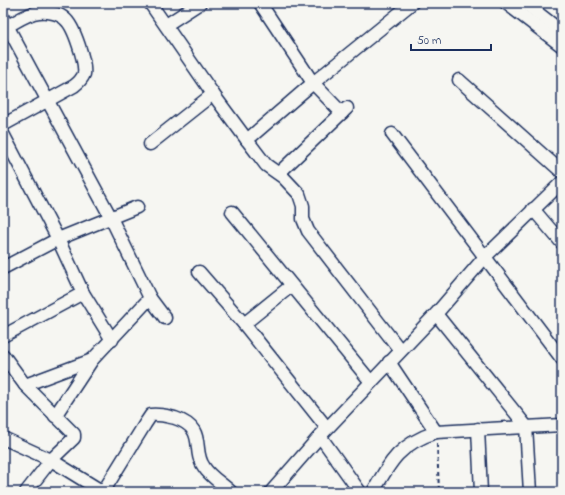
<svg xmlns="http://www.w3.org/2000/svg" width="565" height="495" font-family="'Indie Flower',sans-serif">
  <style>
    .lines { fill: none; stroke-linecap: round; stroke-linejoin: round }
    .minor-casing { stroke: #1b2f5e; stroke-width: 15 }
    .path { stroke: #1b2f5e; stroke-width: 2; stroke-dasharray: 4 3; stroke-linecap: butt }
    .minor { stroke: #f6f6f2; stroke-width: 12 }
  </style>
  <rect width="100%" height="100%" fill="#f6f6f2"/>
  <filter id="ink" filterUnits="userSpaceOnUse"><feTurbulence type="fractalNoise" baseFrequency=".025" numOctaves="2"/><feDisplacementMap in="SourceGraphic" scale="8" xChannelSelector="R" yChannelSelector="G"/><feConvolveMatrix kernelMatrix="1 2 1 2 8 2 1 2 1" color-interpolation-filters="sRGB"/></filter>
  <g filter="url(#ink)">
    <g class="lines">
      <g class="minor-casing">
        <g id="minor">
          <path d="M150,3l63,91 34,46 19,25 17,12 16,17 4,12v13l5,12 92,119"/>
          <path d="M260,3l53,80 29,30"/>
          <path d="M506,3l56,43"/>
          <path d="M525,3l37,29"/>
          <path d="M3,18l107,198 40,82 15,20"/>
          <path d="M166,25l34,-22"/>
          <path d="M459,80l103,92"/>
          <path d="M3,125l71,-39c4,-3 8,-7 10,-12 2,-11 -10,-48 -19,-55 -6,-6 -18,-8 -26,-7 -11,1 -22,9 -31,14"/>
          <path d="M3,134l55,105 25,54 29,47"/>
          <path d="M392,134l170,225"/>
          <path d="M247,140l66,-57 99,-80"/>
          <path d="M150,144l63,-50"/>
          <path d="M279,173l68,-65"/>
          <path d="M533,209l29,34"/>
          <path d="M232,212l139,170"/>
          <path d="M3,268l55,-29 79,-32"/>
          <path d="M199,272l45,52 83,104"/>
          <path d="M436,314l90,112 4,66"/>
          <path d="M244,324l47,-38"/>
          <path d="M3,336l80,-43"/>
          <path d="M3,355l22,30 49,49v4l-23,22 -25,32"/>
          <path d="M389,362l47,70"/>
          <path d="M25,385l67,-25"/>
          <path d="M55,416l37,-56 58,-62"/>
          <path d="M478,429l3,63"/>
          <path d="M320,436l40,56"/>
          <path d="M3,438l48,22 52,32"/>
          <path d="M103,492l42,-68 6,-9c9,-1 15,1 24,3 33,11 16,32 29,49 6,10 19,17 27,25"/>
          <path d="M271,492l49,-56 116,-122 48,-56 78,-76"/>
          <path d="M373,492c18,-32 27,-48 63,-60l126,-7"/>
        </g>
      </g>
      <path class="path" d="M437,444l2,48"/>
      <use href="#minor" class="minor"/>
    </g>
  </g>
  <rect width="565" height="495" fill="none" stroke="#f6f6f2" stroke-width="16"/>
  <rect x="8" y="8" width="549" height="479" fill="none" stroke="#1b2f5e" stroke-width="1.5" filter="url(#ink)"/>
  <path d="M411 44v6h80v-6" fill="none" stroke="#1b2f5e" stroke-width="2"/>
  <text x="417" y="44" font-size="12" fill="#1b2f5e" stroke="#f6f6f2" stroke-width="3" paint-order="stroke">50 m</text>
</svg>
